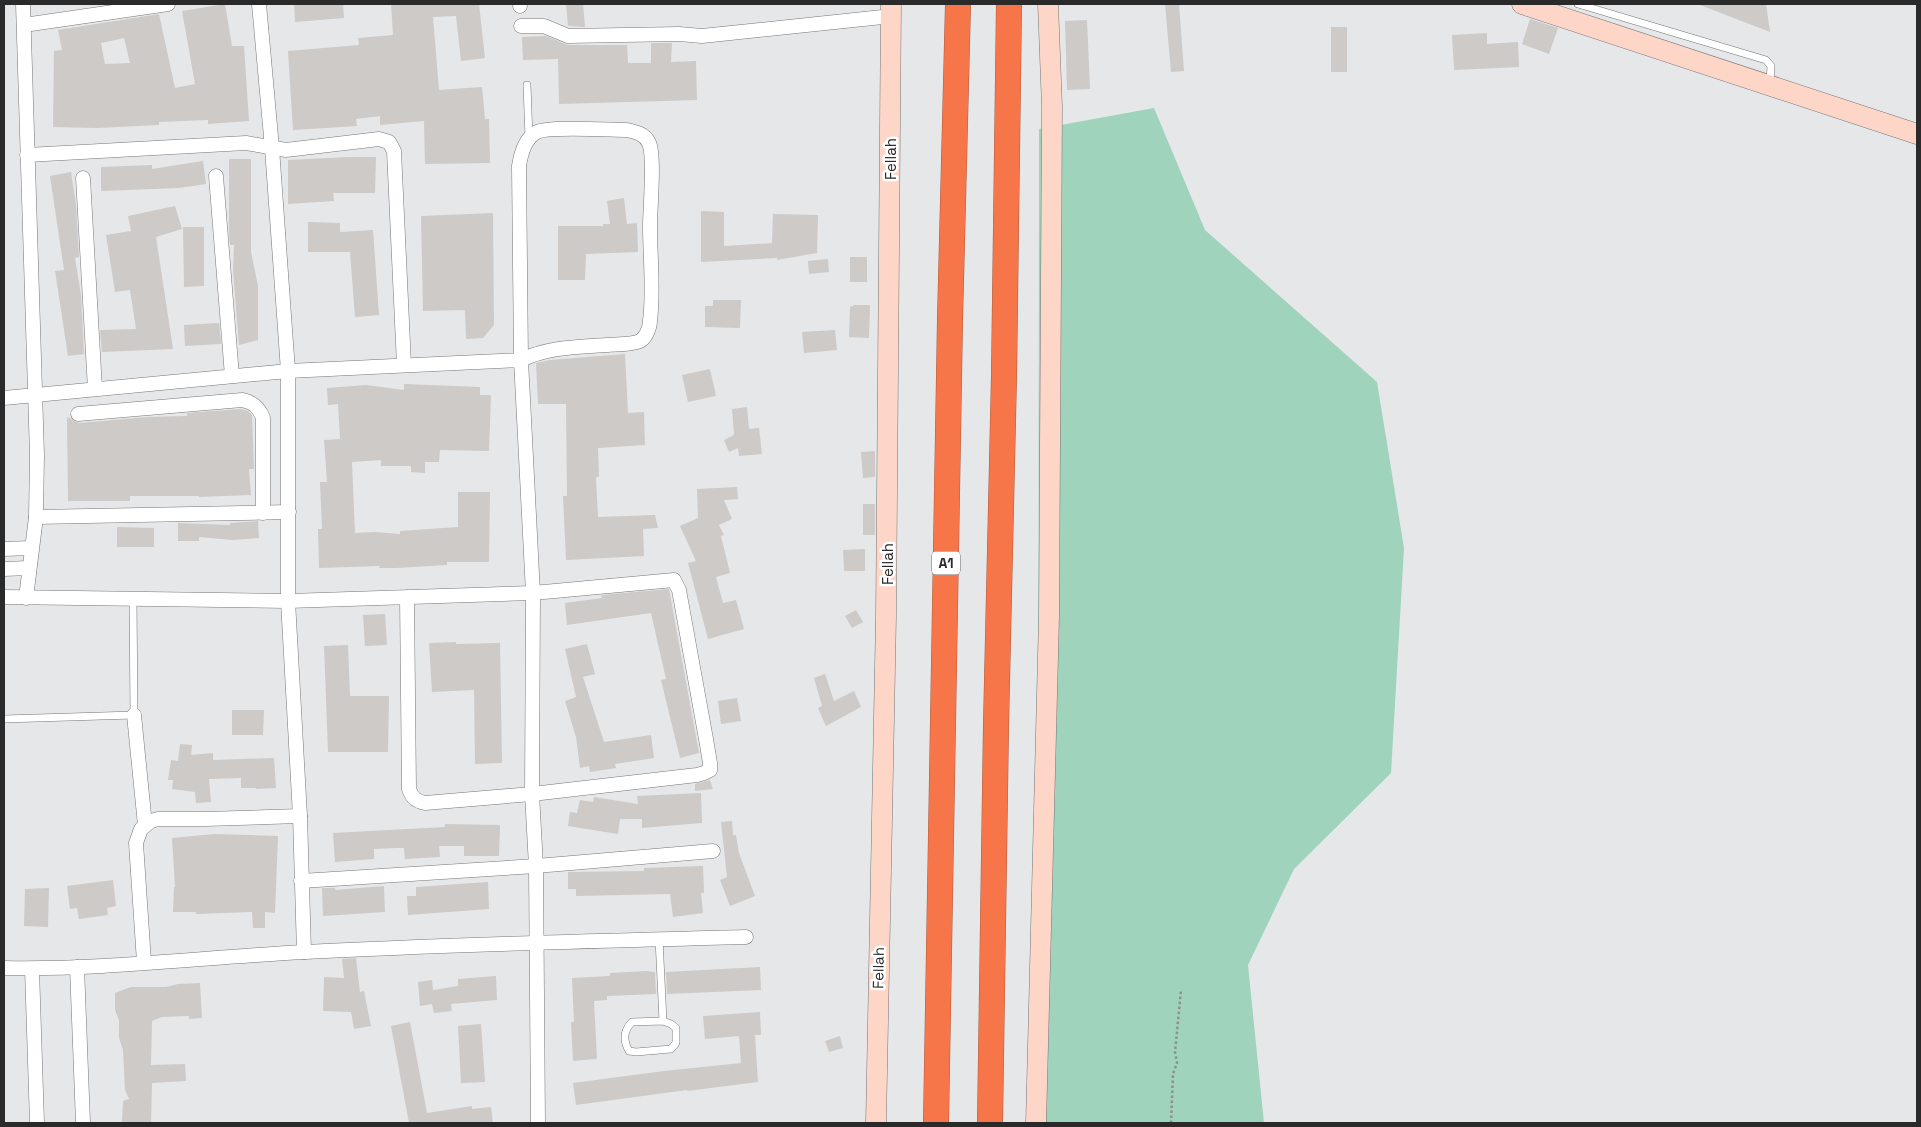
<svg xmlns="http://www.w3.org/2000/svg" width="1921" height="1127" font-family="'Space Grotesk',sans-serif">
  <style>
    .green { fill: #9fd3bb }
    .building { fill: #cdcac8; fill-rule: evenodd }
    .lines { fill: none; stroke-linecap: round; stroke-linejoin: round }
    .lane-casing { stroke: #767678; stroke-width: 8 }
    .street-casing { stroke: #767678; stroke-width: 15 }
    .secondary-casing { stroke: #767678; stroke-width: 21 }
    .highway-casing { stroke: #af5b3e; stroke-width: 26 }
    .path { stroke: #8e8e90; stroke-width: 2.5; stroke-dasharray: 2.5 2.5; stroke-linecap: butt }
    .lane { stroke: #fff; stroke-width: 7 }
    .street { stroke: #fff; stroke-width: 14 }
    .secondary { stroke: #fdd6c8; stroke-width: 20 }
    .highway { stroke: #f77649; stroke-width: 25 }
    .labels { text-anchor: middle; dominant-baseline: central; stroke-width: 5; stroke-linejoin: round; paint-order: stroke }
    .shield { fill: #fff; stroke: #6a6a6b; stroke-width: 1 }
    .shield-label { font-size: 14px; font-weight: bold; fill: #2a2a2b }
    .street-label { font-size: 15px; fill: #2a2a2b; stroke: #fff }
  </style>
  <rect width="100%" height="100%" fill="#e6e7e9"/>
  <path class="green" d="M1154,108l51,122 172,152 27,166 -13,225 -97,96 -46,96 16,158h-226l1,-994z"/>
  <g class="building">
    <path d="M225,4l7,42h12l5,75 -41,3v-4l-49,2v3l-62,3 -44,-1 1,-76 8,-1 -4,-20 101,-16 16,74 20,-4 -13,-73zM124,38l6,25 -25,1 -4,-21z"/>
    <path d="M294,4h49l1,14 -49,4z"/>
    <path d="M391,4h88l6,54 -24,3 -5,-45 -23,1 6,73 43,-3 3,32h4l1,44 -65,1 -1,-43 -44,4v-9l-24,3 1,7 -64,4 -5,-79 71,-6 -1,-7 35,-3z"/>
    <path d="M566,4h17l2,23 -17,-1z"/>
    <path d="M1165,4h14l5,67 -13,1z"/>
    <path d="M1700,4h66l4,28 -70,-27z"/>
    <path d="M1530,19l28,9 -9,26 -27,-10z"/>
    <path d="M1087,20l3,69 -23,1 -2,-69z"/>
    <rect x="1331" y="27" width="16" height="45"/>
    <path d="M1487,33v11l31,-2 1,25 -65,3 -2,-35z"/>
    <path d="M546,36l22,9h59l1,18h23v-20h21l-1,19 25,-1 1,39 -138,4 -1,-45 -35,1 -1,-23z"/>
    <path d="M348,157h28l-1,36h-42l1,8 -46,3v-44z"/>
    <path d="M229,159h22v93l7,34v54l-19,5 -6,-75 1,-25h-4l-1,-12z"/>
    <path d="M203,161l3,23 -27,4 -78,3v-24l51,-2v4z"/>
    <path d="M71,172l5,33 3,52 -4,1 6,37 3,59 -16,2 -13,-85 9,-1 -14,-94z"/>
    <path d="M624,198l3,26 10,-1 1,29 -52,2 -1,26h-27v-54h45v-2h7l-3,-23z"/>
    <path d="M175,206l7,23 -26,8 17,112 -71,3 -2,-22 36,-1 -6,-39 -15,2 -9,-57 25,-4 -3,-15z"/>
    <path d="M701,211l23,1v34l48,-3 1,-29 45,1 -1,38 -40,7v-2l-76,4z"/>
    <path d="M493,213l1,112 -11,13 -17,1 -1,-29 -42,1 -2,-95z"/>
    <path d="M308,222l32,1v9l33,-2 6,85 -24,2 -5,-65h-42z"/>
    <path d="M183,227h21v59l-20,1z"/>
    <rect x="850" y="257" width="17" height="25"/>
    <path d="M828,259l1,13 -20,2 -1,-13z"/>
    <path d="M713,300h28l-1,28 -35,-1v-21h8z"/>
    <path d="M855,305h15l-1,33 -20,-1 1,-30z"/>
    <path d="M219,323l2,21 -36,2 -1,-21z"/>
    <path d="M835,330l2,20 -33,3 -2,-21z"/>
    <path d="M625,354l3,59 16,-1 1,33 -47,3 1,29h-3l2,40 57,-2 3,13 -15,1 1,27 -78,4 -3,-64h4l-1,-92h-28l-2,-41 14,-3z"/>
    <path d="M710,369l6,27 -28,6 -6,-27z"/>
    <path d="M404,384l76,3v8h11l-2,56 -49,-1 -1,12h-14v11l-14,-1v-6h-30v-6l-29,2 3,71 19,-1 26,2v-3l58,-4v-35h32l-1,70h-42v3l-51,3h-17l1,-2 -61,2 -1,-39h4l-2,-47h7l-3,-42 16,-1 -2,-35 -10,1 -1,-17 39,-3 38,5z"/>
    <path d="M747,407l2,22 10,-1 3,26 -23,2 -1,-8 -9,4 -5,-12 10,-5 -2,-26z"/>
    <path d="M241,409l7,2 4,4 2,54h-5l2,26 -52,2v-1h-69v5h-62l-1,-84 12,6 68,-6 40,-1v-3z"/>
    <path d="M875,451v26l-12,1 -2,-26z"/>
    <path d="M737,487l1,12 -14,1 8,19 -13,6 5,10 -3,1 9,37 -14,4 7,26 13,-3 8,29 -36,10 -20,-76 8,-2 -16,-35 18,-8 -1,-29z"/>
    <rect x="863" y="504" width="12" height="31"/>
    <path d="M258,521l1,17 -26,2 -34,-3v4h-21v-18l52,2v-2z"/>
    <path d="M117,527l37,1v19h-37z"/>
    <path d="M865,549v22h-21l-1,-21z"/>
    <path d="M669,589l30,164 -19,5 -19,-78 5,-1 -15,-66 -84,12 -2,-22 37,-5 -1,-3z"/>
    <path d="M856,610l7,12 -11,6 -7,-12z"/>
    <path d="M385,614l2,31 -22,1 -2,-31z"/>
    <path d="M456,642v2l44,-1 2,120 -27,1 -1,-74 -42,2 -3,-49z"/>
    <path d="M587,644l8,30 -12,3 21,65 47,-7 3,23 -39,6 1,4 -26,4 -1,-6 -9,2 -4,-31 -11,-36 11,-4 -11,-48z"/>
    <path d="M348,645l2,51h39l-1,56h-60l-4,-106z"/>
    <path d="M825,674l9,27 20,-10 7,16 -35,19 -8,-18 4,-2 -8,-28z"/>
    <path d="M737,698l4,23 -20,3 -3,-23z"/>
    <path d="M232,710h32l-1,25h-31z"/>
    <path d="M180,744l12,1 -1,10 22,-2v7l61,-2 2,30 -20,1v-1h-15v-10l-32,1 2,23 -15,1 -1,-11 -23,-3 1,-9h-5l3,-20 7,1z"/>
    <path d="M710,780l3,9 -18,2v-7z"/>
    <path d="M701,793l1,30 -60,5v-9h-22l-2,15 -50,-8 2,-14 7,1 3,-13 13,2 1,-5 44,7 -1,-8z"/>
    <path d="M732,821l1,14h3l3,18 16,43 -25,10 -10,-26 7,-3 -6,-55z"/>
    <path d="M445,824l55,1 -1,31h-35v-10h-25l1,11 -35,2 -1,-11h-8l-22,1v10l-39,3 -2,-29 112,-6z"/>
    <path d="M215,834l63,2 -3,77 -10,-1v16h-12l-1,-16 -56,2v-2h-23l1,-25h1l-3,-49z"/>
    <path d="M703,866l1,27h-3l2,20 -30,4 -3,-23 -94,2v-7h-8v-17l76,-1v-3z"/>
    <path d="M113,880l3,26 -9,2 1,7 -29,4 -2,-11 -7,1 -3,-23z"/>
    <path d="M488,882l1,27 -81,6 -1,-19h9v-9z"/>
    <path d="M384,886l1,26 -62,4 -1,-28h13v2z"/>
    <path d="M49,888l-1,39 -24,-1 1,-37z"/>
    <path d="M356,958l4,34 4,-1 7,35 -17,3 -3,-17 -28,-1 1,-34 20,1 -2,-19z"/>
    <path d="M760,967l1,23 -94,4 -1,-22z"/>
    <path d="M646,971l9,1 1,22 -49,2v4l-13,1 3,58 -24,2 -2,-39h3l-2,-44 38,-2v-3z"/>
    <path d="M496,976l1,24 -46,4 1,7 -18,2 -2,-9 -12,2 -2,-24 14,-2 1,10 25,-4v-7z"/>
    <path d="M200,983l2,35 -13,1v-3l-27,1 -10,4 -1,44 34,-1 1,17 -34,2 -1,40h-29l1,-22 6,-2 -4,-9 -2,-40 -4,-12v-18l-4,-10v-17l16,-6h35l12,-3z"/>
    <path d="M760,1012l1,23h-6l3,47 -71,9v-1l-111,15 -3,-22 91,-12 77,-8 -2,-27 -34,3 -2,-23z"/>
    <path d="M410,1022l17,91 45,-7v3l19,-2 2,16h-84l-18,-97z"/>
    <path d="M481,1024l4,58 -24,1 -3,-57z"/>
    <path d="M840,1036l3,12 -14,4 -4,-11z"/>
  </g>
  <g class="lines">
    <g class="lane-casing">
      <g id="lane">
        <path d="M1578,4l188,56 5,6 -1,17"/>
        <path d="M527,85l2,53"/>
        <path d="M4,719l130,-4 -1,-116"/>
        <path d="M659,939l4,82 -31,1c-9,9 -9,18 -3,29l7,1 35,-3 5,-6v-15l-5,-4 -8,-3"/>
      </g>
    </g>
    <g class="street-casing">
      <g id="street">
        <path d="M23,4l14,451 -1,62 -10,81"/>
        <path d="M259,4l13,144 16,223v230l12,215 4,136"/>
        <path d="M520,4v2"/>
        <path d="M24,25l144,-21"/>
        <path d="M521,26h23l24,10 111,-2 23,2 190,-20"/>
        <path d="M27,155l219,-12 40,7 93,-11 10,3 5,9 10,214"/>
        <path d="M216,176l16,200"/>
        <path d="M83,178l12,211"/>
        <path d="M4,398l284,-27 233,-11c28,-13 56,-13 85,-15 10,-1 26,0 34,-4 6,-3 10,-14 10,-20 4,-31 0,-63 0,-95 0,-17 5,-70 -1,-83 -4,-9 -13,-11 -22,-13 -16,0 -78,-4 -90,2 -12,6 -16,21 -18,34l2,194 12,233 -1,201 4,72 2,257"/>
        <path d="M78,414l164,-14c11,2 17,7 21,18v95"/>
        <path d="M36,517l253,-5"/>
        <path d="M4,549l27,-1"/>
        <path d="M4,569l25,-1"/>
        <path d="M4,597l284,4 245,-8 141,-13 5,10 27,149 4,24v7l-6,3 -7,2 -165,19 -107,9c-9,-2 -13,-5 -16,-14l-2,-192"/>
        <path d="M134,715l11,110"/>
        <path d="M301,881l235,-15 177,-15"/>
        <path d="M144,962l-8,-119 5,-14 10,-8 7,-2h47l95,-3"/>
        <path d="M77,967l6,156"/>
        <path d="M4,968c100,2 201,-11 301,-16 147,-8 294,-11 441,-15"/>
        <path d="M32,969l5,154"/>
      </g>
    </g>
    <g class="secondary-casing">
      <g id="secondary">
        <path d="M1522,4l395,130"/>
        <path d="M876,1123l10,-507 5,-612"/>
        <path d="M1036,1123l13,-507 3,-509 -4,-103"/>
      </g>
    </g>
    <g class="highway-casing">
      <g id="highway">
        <path d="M936,1123l14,-803 8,-316"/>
        <path d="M990,1123l6,-398 8,-349 5,-372"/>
      </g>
    </g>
    <path class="path" d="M1171,1123l2,-49 4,-11 -2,-11 6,-62"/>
    <use href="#lane" class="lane"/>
    <use href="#street" class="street"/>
    <use href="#secondary" class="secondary"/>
    <use href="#highway" class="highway"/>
  </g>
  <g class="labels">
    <rect class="shield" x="932" y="551.5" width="28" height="23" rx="4"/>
    <g class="shield-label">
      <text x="946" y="563">A1</text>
    </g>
    <g class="street-label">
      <text transform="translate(890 159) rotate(-90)">Fellah</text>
      <text transform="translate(887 564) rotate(-90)">Fellah</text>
      <text transform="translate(878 968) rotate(-89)">Fellah</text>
    </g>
  </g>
  <rect width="1921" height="1127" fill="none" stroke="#2a2a2b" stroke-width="10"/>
</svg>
